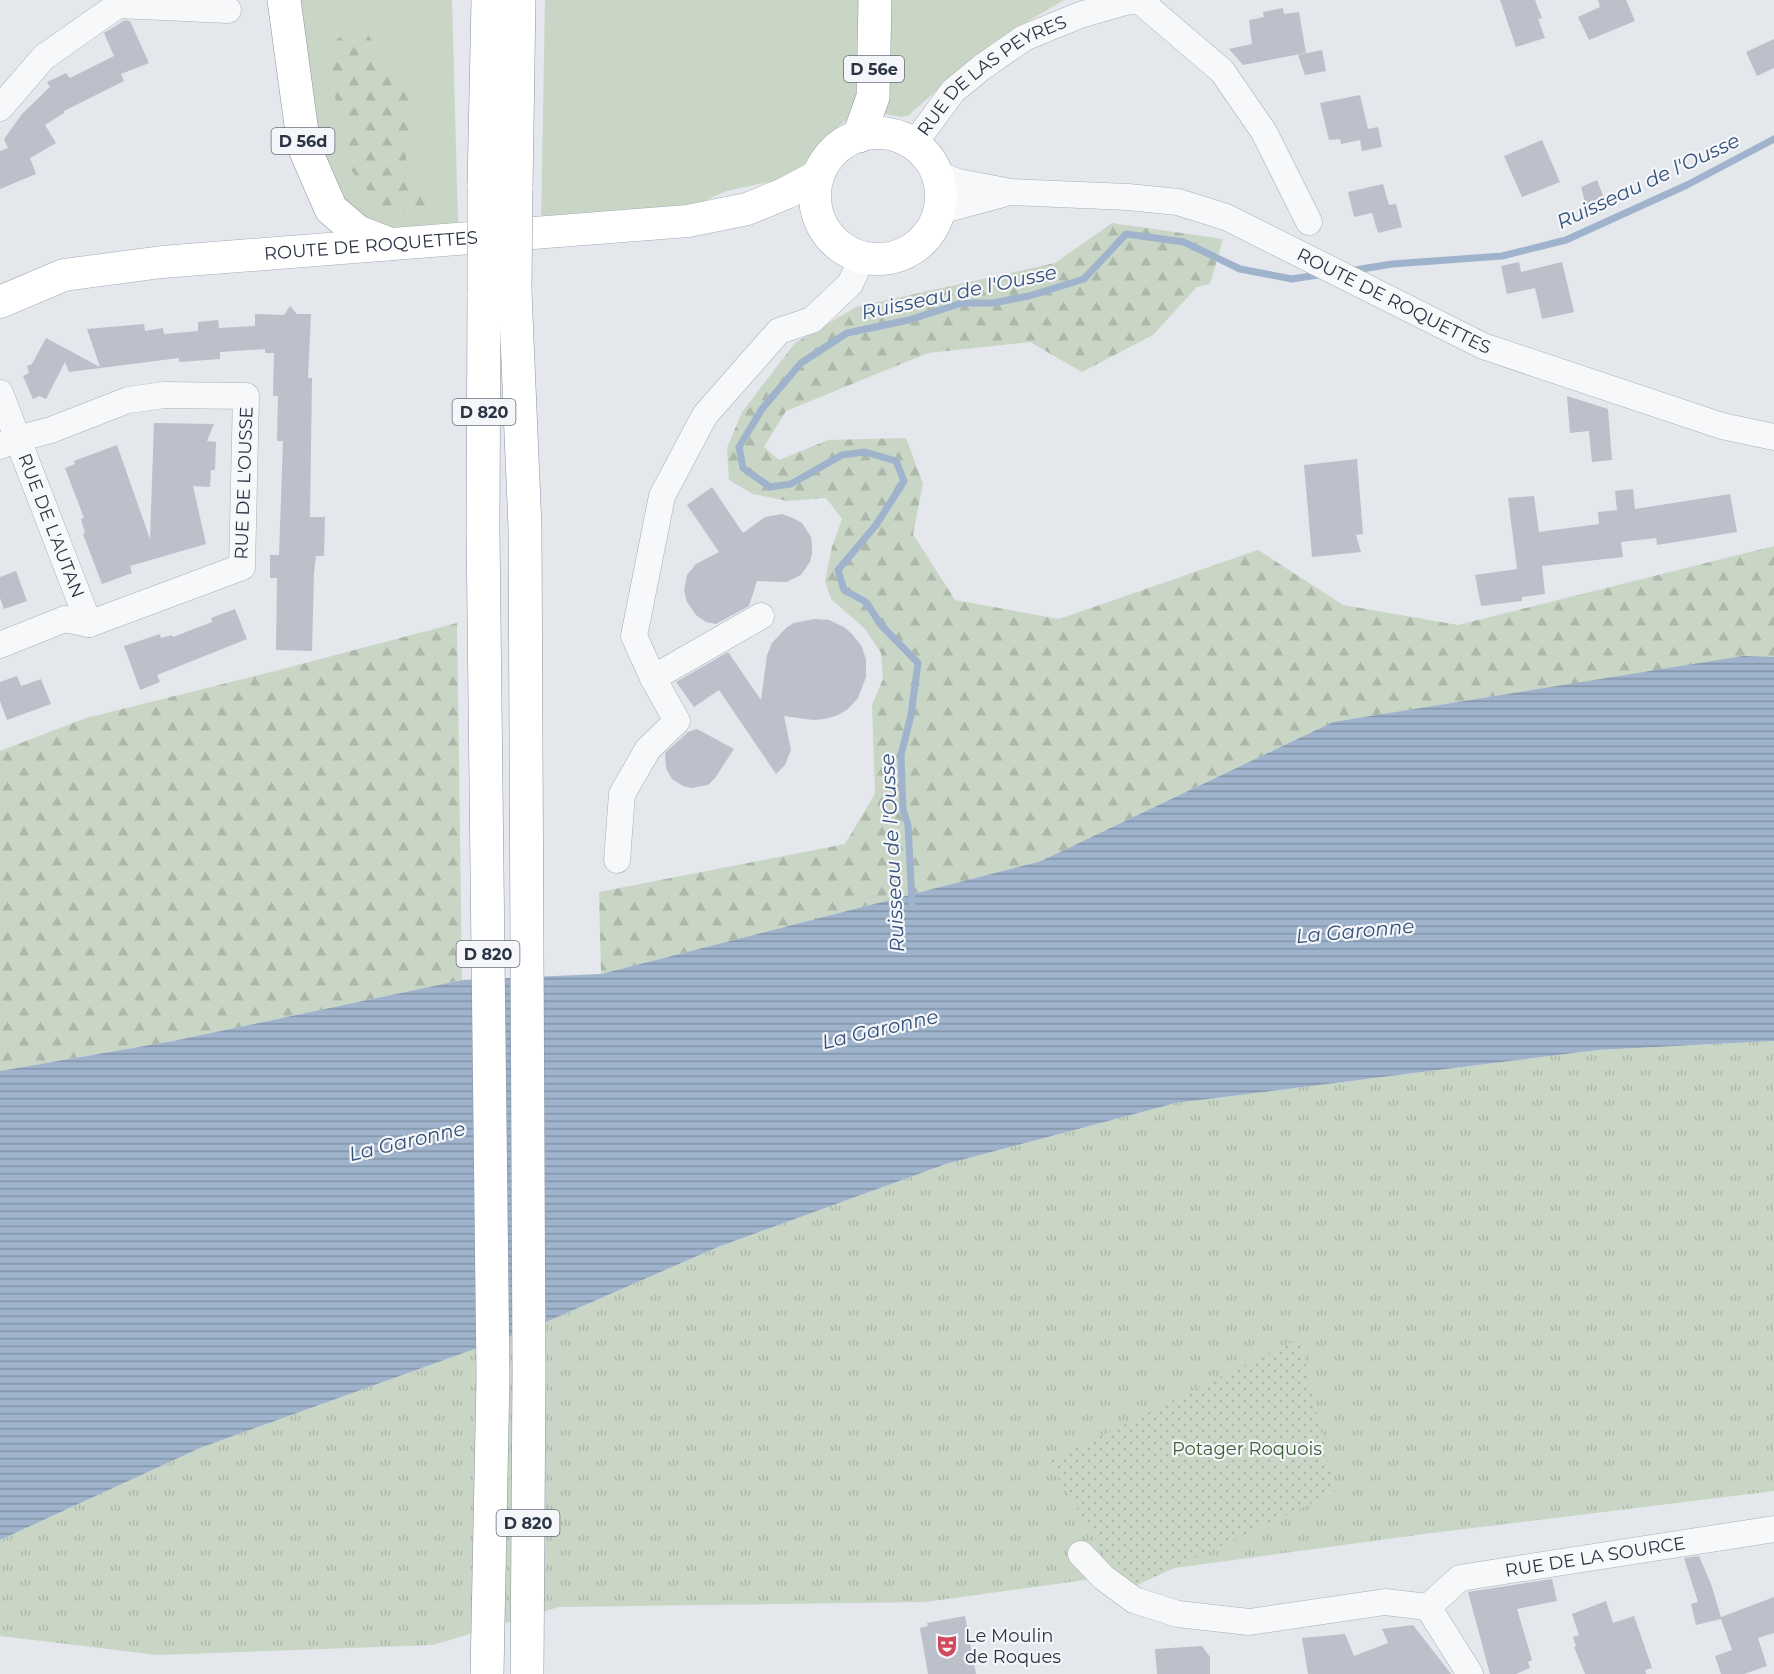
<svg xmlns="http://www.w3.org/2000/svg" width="1774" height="1674" font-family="Montserrat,sans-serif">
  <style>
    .grass { fill: #c9d6c5 }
    .forest { fill: url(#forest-firs) }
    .park { fill: url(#park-tufts) }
    .garden { fill: url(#garden-dots) }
    .water { fill: url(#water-rules) }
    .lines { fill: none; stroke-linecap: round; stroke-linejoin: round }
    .stream { stroke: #9fb4cc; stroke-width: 7 }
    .building { fill: #bbc0ca }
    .minor-casing { stroke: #a9aeb7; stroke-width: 27 }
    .major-casing { stroke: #a3abb8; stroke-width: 33 }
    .highway-casing { stroke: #8b94a3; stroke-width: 34 }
    .minor { stroke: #f7f8fa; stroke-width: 26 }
    .major { stroke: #fff; stroke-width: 32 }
    .highway { stroke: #fff; stroke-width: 33 }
    .highway-bridge-casing { stroke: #8b94a3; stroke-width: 34; stroke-linecap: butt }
    .highway-bridge { stroke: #fff; stroke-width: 33 }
    .labels { text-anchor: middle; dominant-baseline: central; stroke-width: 4.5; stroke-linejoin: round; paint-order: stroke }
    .shield { fill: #f4f6f9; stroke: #676e7b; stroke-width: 1.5 }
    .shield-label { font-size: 16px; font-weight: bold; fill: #2b3445 }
    .street-label { font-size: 18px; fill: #2b3445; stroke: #f4f6f9 }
    .park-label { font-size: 18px; fill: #3f6138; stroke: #f4f6f9 }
    .poi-label { font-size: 18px; fill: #2b3445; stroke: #f4f6f9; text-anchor: start }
    .water-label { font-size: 20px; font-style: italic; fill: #34527a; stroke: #f4f6f9 }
  </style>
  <defs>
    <pattern id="forest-firs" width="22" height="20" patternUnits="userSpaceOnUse" patternTransform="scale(1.5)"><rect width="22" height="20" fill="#c9d6c5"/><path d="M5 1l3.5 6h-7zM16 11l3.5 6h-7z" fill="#adb8ab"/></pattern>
    <pattern id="park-tufts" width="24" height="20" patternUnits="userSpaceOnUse" patternTransform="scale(1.5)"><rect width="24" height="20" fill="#c9d6c5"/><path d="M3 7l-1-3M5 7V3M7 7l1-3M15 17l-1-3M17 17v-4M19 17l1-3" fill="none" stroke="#adb8ab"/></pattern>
    <pattern id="garden-dots" width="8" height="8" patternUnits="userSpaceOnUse" patternTransform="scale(1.5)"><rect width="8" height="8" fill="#c9d6c5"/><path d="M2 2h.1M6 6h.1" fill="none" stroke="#adb8ab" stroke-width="1.8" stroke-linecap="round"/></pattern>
    <pattern id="water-rules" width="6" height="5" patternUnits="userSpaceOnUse" patternTransform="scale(1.5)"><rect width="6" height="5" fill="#9fb4cc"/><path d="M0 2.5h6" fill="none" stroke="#8293a7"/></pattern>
  </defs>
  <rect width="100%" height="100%" fill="#e4e7ec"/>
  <g class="grass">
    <path d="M297,0h155l6,224 -65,4 -38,-15 -16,-18 -23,-50z"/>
    <path d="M545,0h318l-1,93 -8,17 -9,11 -25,22 -18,24 -17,11 -58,13 -41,18 -145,14z"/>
    <path d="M886,0h178l-58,34 -41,31 -56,50 -7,2 -17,-3z"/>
  </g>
  <g class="forest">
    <path d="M361,24l49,75 -5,72 30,38 -14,8 -39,-9 -31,-38 -24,-110 9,-20z"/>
    <path d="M1112,223l111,16 -13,45 -13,3 -44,48 -71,37 -52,-30 -102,11 -142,58 -22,36 15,13 49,-20 78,-2 17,46 -10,50 42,66 104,19 199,-69 85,55 115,20 316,-79v111l-22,-1 -419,66 -292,139 -440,113 -2,-82 246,-48 30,-50 -3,-89 11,-26 -2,-26 -16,-24 -34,-30 -6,-18 7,-34 10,-28 -16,-21 -39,3 -34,-7 -24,-14 -2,-32 15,-36 53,-69 61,-36 199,-44z"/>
    <path d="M457,623l5,357 -289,61 -173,30v-320l86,-33 185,-46z"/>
  </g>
  <path class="park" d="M1774,1041v450l-350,43 -499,68 -366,5 -126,38 -275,10 -158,-19v-96l200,-92 330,-119 188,-82 228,-83 230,-61 422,-53z"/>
  <path class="garden" d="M1300,1338l35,154 -208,98 -79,-128z"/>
  <path class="water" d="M1743,656l31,1v384l-176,9 -422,53 -230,61 -228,83 -188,82 -330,119 -200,92v-469l173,-30 289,-61 139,-6 440,-113 292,-139z"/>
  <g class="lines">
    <g class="stream">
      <path d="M1349,271l43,-7 110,-8 64,-16 121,-55 87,-46"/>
      <path d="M912,903l-4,-78 -5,-16 -2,-54 10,-40 7,-52 -37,-38 -15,-23 -22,-12 -6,-20 38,-45 28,-44 -8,-20 -31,-9 -23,3 -51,29 -21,3 -27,-19 -4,-21 23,-38 39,-46 46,-30 62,-13 53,-17h31l36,-7 55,-17 42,-45 58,8 56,27 52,10 32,-5"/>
    </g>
  </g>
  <g class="building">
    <path d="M1500,0h35l7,18 -4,1 7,19 -29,9z"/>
    <path d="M1598,0h28l9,21 -46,19 -11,-23 22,-10z"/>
    <path d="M1283,8l1,6 15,-2 7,41 -63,12 -14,-16 23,-5 -3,-24 15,-3 -1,-5z"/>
    <path d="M125,20l5,1 19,42 -28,11 3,7 -60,30v2l-19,12 11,18 -26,15 6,16 -36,15v-38l8,-3 -4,-9 18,-25 28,-27 -3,-5 19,-9 4,5 44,-22 -10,-23z"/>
    <path d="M1774,39v29l-17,8 -11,-24z"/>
    <path d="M1322,50l4,21 -21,4 -7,-20z"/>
    <path d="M1360,95l8,34 10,-2 4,20 -20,4 -2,-11 -19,4 -1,-5 -11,1 -9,-37z"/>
    <path d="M1542,140l18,42 -38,15 -18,-41z"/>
    <path d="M1597,180l9,23 -19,7 -6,-23z"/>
    <path d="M1383,184l6,21 7,-1 6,23 -24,6 -6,-20 -18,4 -6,-25z"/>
    <path d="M1519,262l2,10 41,-10 12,50 -32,7 -7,-31 -28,6 -6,-28z"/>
    <path d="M290,306l7,8h14l-3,64h4l-2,139h15l-1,39h-8l-2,17 -2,78 -36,-1 1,-72h-7v-23h9l4,-114h-6l1,-45h-5l1,-43h-9v-4l-45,3v7l-41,3v-4l-110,14 -4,-10 -19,37 -7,-3 -6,3 -10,-23 6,-3 -2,-7 5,-2 14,-26 54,29 -13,-38 57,-5 1,7 18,-3 1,6 34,-3v-9l20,-2 1,8 36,-2v-12l29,1z"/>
    <path d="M1567,396l41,13 4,51 -20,2 -3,-31 -19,2z"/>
    <path d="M154,423l60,1 -7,17 9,1 -1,28h-4l-1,17 -17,-1 13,58 -76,22 2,7 -30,11 -19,-50 2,-1 -4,-14 3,-1 -19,-50 10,-4 -1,-3 43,-16 33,94z"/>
    <path d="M1357,459l6,75 -7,1 5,17 -49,5 -8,-92z"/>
    <path d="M712,487l31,46 22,-16 17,-3 13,5 7,4 9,14 1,6v11l-2,8 -9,13 -15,7 -29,-1 -8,25 -33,18 -10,-2 -10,-7 -9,-13 -3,-12 3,-15 9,-11 23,-12 -32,-47z"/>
    <path d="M1633,489l2,20 95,-15 7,38 -80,13 -1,-7 -35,4 2,15 -81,9 3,28 -23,3v4l-41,5 -6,-31 42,-6 -9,-71 26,-2 5,36 60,-8 -1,-12 19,-2 -2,-19z"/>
    <path d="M16,571l11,30 -23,8 -4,-11v-21z"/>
    <path d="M235,609l12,30 -90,36 3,7 -20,8 -16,-44 36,-12 1,4 11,-3 1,2 39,-15 -1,-4z"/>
    <path d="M815,619l14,1 15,7 9,8 9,12 4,13v17l-8,21 -10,11 -10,6 -13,4 -12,1 -29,-4 7,34 -6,15 -9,9 -57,-84 -25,17 -18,-25 52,-30 33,48 6,-45 5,-12 14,-15 8,-5z"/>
    <path d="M17,676l4,10 20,-7 10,25 -44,16 -7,-19v-19z"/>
    <path d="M697,729l37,20 -19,29 -7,7 -17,3 -8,-2 -11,-7 -6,-11 -1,-15 23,-21z"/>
    <path d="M1699,1556l12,28 10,33 53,-20v36l-16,5 9,28 -23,8h-23l-6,-18 17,-6 -11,-31 -25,6 -5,-21 7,-2 -14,-44z"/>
    <path d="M1552,1579l5,22 -40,8 15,51 -4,2 2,6 -14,6h-26l-22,-82z"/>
    <path d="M1606,1601l7,22 21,-7 18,52 -7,2 1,4h-61l-11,-27 2,-1 -3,-9 6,-2 -7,-21z"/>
    <path d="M965,1616l11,58h-48l-8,-46 8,-2 -1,-3z"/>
    <path d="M1413,1625l38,49h-143l-6,-36 43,-4 9,22 34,-13 -6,-14z"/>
    <path d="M1202,1646l8,11v17h-53l-2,-25z"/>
  </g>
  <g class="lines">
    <g class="minor-casing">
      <g id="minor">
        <path d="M1140,1l82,70 42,61 45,90"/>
        <path d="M0,108l44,-51 74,-52 110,5"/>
        <path id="s1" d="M914,144l39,-53 28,-23 43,-30 56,-23 45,-13 22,-2"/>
        <path id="s2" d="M937,174l21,8 53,10 117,5 50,5 48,15 257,129 239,80 52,11"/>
        <path d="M940,211l63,-17"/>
        <path id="s3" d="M0,393l89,231"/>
        <path d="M0,446l17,-7 34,-9 77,-30 36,-5 82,1 -4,171 -153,57 -24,-5 -65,26"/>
        <path d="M653,678l108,-62"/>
        <path d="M617,860l5,-66 26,-45 29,-28 -24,-43 -19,-42 28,-140 43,-81 74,-84 33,-11 38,-36 12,-26"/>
        <path d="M1081,1554l23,24 30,22 44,14 71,8 136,-20 43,5"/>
        <path id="s4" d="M1428,1607l32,-29 314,-49"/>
        <path d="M1428,1607l42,67"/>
      </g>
    </g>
    <g class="major-casing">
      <g id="major">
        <circle cx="878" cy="196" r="63"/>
        <path id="s5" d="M0,302l64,-27 98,-13 526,-41 59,-12 39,-16 32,-17"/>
      </g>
    </g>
    <g class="highway-casing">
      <g id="highway">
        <path d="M284,0l20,147 27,62 27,23 31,12"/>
        <path d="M859,136l14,-39 2,-97"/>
        <path d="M484,186l4,-186"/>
        <path d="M516,190l3,-190"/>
        <path d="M515,291l10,237 4,844 -2,302"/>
        <path d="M484,293l-1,238 10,846 -6,297"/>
      </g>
    </g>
    <use href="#minor" class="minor"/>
    <use href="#major" class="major"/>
    <use href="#highway" class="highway"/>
    <g class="highway-bridge-casing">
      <g id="highway-bridge">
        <path d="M515,291l1,-101"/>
        <path d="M484,293v-107"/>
      </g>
    </g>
    <use href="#highway-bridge" class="highway-bridge"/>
  </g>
  <defs>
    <g id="theatre-bare" transform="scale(1.8)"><path d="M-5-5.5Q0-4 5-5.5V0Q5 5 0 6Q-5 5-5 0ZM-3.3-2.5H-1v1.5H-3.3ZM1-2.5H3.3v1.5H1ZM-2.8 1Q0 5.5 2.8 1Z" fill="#d1495b" stroke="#f4f6f9" stroke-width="2.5" paint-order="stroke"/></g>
  </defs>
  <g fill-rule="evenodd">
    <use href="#theatre-bare" x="947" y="1646"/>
  </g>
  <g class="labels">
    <g class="shield">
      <rect x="844" y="56" width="60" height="26" rx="4.5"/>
      <rect x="271.5" y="128" width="63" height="26" rx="4.5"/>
      <rect x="452.5" y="399" width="63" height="26" rx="4.5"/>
      <rect x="456.5" y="941" width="63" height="26" rx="4.5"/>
      <rect x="496.5" y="1510" width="63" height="26" rx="4.5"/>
    </g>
    <g class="shield-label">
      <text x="874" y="69">D 56e</text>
      <text x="303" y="141">D 56d</text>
      <text x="484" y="412">D 820</text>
      <text x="488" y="954">D 820</text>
      <text x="528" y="1523">D 820</text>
    </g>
    <g class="street-label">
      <text stroke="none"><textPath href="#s1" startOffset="106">RUE DE LAS PEYRES</textPath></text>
      <text stroke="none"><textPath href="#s5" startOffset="378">ROUTE DE ROQUETTES</textPath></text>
      <text stroke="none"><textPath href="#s2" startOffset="482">ROUTE DE ROQUETTES</textPath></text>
      <text transform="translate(244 483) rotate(-88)">RUE DE L'OUSSE</text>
      <text stroke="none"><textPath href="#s3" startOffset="142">RUE DE L'AUTAN</textPath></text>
      <text stroke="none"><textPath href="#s4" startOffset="180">RUE DE LA SOURCE</textPath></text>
    </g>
    <g class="park-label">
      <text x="1247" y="1449">Potager Roquois</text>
    </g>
    <g class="poi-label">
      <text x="965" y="1636">Le Moulin<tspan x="965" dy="21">de Roques</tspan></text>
    </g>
    <g class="water-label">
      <text transform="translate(1648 181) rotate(-25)">Ruisseau de l'Ousse</text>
      <text transform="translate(959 292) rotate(-12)">Ruisseau de l'Ousse</text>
      <text transform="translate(892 853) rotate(-93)">Ruisseau de l'Ousse</text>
      <text transform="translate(1355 931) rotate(-5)">La Garonne</text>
      <text transform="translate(880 1029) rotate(-13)">La Garonne</text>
      <text transform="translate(407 1141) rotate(-13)">La Garonne</text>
    </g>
  </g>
</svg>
